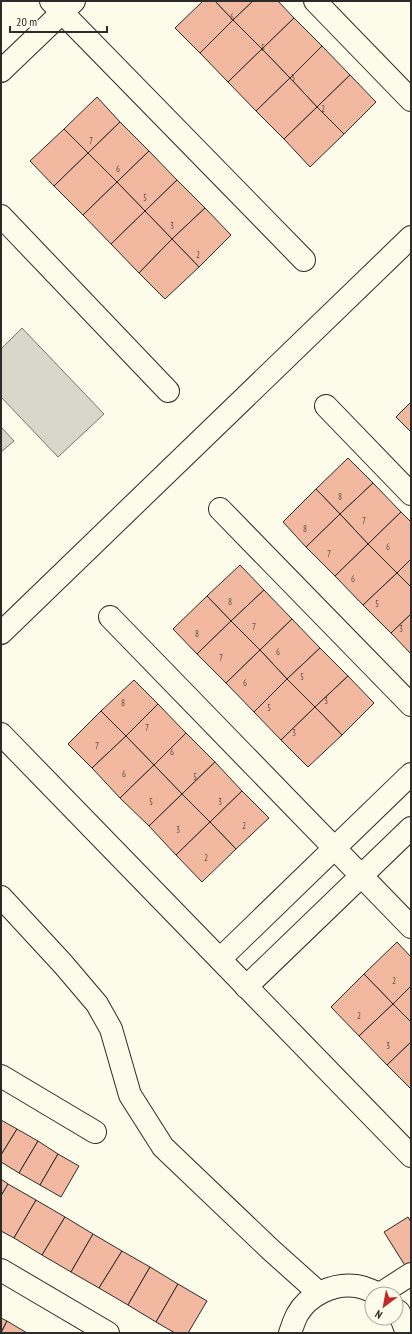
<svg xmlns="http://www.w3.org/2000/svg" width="412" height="1334" font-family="'PT Sans Narrow',sans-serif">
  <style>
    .water { fill: #d8d7c9; stroke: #74746e }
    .building { fill: #f2b8a0; stroke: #2b2b2b }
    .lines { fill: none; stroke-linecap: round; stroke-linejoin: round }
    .street-casing { stroke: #2b2b2b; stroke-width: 24 }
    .street { stroke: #fdfbea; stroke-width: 22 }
    .labels { text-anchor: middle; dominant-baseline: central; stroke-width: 3; stroke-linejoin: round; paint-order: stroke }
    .number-label { font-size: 9px; fill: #5d4e48 }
  </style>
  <rect width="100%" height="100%" fill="#fdfbea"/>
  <g class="water">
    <path d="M22,328l82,86 -46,43 -57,-60v-48z"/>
    <path d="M1,427l13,14 -13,11z"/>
  </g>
  <g class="building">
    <path d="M203,1h12l18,19 -33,33 -25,-25z"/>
    <path d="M215,1h38l-20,19z"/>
    <path d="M253,1h25l16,17 -32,31 -29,-29z"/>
    <path d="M294,18l28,28 -32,32 -28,-29z"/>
    <path d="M233,20l29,29 -34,33 -28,-29z"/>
    <path d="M322,46l28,29 -33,32 -27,-29z"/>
    <path d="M262,49l28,29 -34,33 -28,-29z"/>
    <path d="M350,75l26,27 -32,32 -27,-27z"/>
    <path d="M290,78l27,29 -33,32 -28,-28z"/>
    <path d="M97,97l23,25 -32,31 -24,-24z"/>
    <path d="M317,107l27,27 -34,33 -26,-28z"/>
    <path d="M120,122l29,29 -32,31 -29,-29z"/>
    <path d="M64,129l24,24 -34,33 -24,-25z"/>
    <path d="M149,151l28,29 -32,31 -28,-29z"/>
    <path d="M88,153l29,29 -34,33 -29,-29z"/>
    <path d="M177,180l28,28 -33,31 -27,-28z"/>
    <path d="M117,182l28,29 -34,33 -28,-29z"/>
    <path d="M205,208l26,27 -32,32 -27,-28z"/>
    <path d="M145,211l27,28 -33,34 -28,-29z"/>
    <path d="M172,239l27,28 -34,32 -26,-26z"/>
    <path d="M411,402v30l-15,-15z"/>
    <path d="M348,458l25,25 -33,31 -24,-25z"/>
    <path d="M373,483l28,29 -33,32 -28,-30z"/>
    <path d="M316,489l24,25 -34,33 -23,-25z"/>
    <path d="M401,512l10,10v37l-14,14 -29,-29z"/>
    <path d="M340,514l28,30 -33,32 -29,-29z"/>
    <path d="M368,544l29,29 -34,32 -28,-29z"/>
    <path d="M411,559v28l-14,-14z"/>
    <path d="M240,565l24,25 -33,31 -24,-25z"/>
    <path d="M397,573l14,14v27l-20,19 -28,-28z"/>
    <path d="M264,590l28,29 -32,31 -29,-29z"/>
    <path d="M207,596l24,25 -34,33 -24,-25z"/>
    <path d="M411,614v40l-20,-21z"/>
    <path d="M292,619l28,29 -33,31 -27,-29z"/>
    <path d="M231,621l29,29 -34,33 -29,-29z"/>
    <path d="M320,648l28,28 -33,31 -28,-28z"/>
    <path d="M260,650l27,29 -33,33 -28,-29z"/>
    <path d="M348,676l26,27 -32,32 -27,-28z"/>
    <path d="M287,679l28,28 -34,33 -27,-28z"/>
    <path d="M134,680l24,24 -32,32 -25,-25z"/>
    <path d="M158,704l28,29 -32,32 -28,-29z"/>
    <path d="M315,707l27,28 -34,32 -27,-27z"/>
    <path d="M101,711l25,25 -34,32 -24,-24z"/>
    <path d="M186,733l29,29 -33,32 -28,-29z"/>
    <path d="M126,736l28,29 -34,33 -28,-30z"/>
    <path d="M215,762l27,29 -32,31 -28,-28z"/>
    <path d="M154,765l28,29 -33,32 -29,-28z"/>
    <path d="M242,791l27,27 -33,31 -26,-27z"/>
    <path d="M182,794l28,28 -34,33 -27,-29z"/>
    <path d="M210,822l26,27 -34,33 -26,-27z"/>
    <path d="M397,942l14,15v29l-18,18 -29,-30z"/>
    <path d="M364,974l29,30 -34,32 -28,-29z"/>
    <path d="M411,986v36l-18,-18z"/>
    <path d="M393,1004l18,18v20l-24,23 -28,-29z"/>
    <path d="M411,1042v47l-24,-24z"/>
    <path d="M1,1120l16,9 -16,26z"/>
    <path d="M17,1129l21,12 -19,32 -18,-11v-7z"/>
    <path d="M38,1141l20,13 -18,31 -21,-12z"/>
    <path d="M58,1154l21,12 -18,31 -21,-12z"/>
    <path d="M1,1179l7,5 -7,12z"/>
    <path d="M8,1184l28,16 -22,38 -13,-7v-35z"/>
    <path d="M36,1200l29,17 -23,38 -28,-17z"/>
    <path d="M65,1217l28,17 -22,38 -29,-17z"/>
    <path d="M408,1217l3,5v53l-27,-43z"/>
    <path d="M93,1234l29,17 -23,37 -28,-16z"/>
    <path d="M122,1251l28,16 -22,38 -29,-17z"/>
    <path d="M150,1267l28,17 -22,38 -28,-17z"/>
    <path d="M178,1284l29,17 -19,32h-13l-19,-11z"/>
    <path d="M1,1318l6,3 -6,11z"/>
    <path d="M7,1321l20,12h-26z"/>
  </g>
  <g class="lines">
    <g class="street-casing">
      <g id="street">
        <path d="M51,1l253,259"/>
        <path d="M315,1l96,99"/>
        <path d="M1,71l73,-70"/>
        <path d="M1,216l167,175"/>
        <path d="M326,406l85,88"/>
        <path d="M220,509l191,196"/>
        <path d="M110,617l301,310"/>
        <path d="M1,633l410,-396"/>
        <path d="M1,734l410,422"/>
        <path d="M1,897l62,67 34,40 14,25 19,66 33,52 108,103 48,43"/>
        <path d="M220,959l191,-185"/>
        <path d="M246,987l165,-159"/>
        <path d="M1,1076l94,56"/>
        <path d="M1,1270l107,63"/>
        <path d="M380,1294l31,-20"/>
        <path d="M396,1310l3,2 8,21"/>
        <path d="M290,1333c2,-6 4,-12 7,-18 11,-20 36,-32 59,-29 8,1 16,5 24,8"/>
      </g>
    </g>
    <use href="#street" class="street"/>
  </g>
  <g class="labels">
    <g class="number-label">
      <text x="232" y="16">6</text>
      <text x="263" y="47">5</text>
      <text x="293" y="77">3</text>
      <text x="323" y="108">2</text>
      <text x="91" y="140">7</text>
      <text x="118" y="168">6</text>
      <text x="145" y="197">5</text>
      <text x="172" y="225">3</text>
      <text x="198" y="254">2</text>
      <text x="340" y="496">8</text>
      <text x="364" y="520">7</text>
      <text x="305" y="528">8</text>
      <text x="388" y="546">6</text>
      <text x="329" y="553">7</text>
      <text x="353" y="578">6</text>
      <text x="230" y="601">8</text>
      <text x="377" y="603">5</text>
      <text x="254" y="626">7</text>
      <text x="401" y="628">3</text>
      <text x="197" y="633">8</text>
      <text x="278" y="651">6</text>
      <text x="221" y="657">7</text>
      <text x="302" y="676">5</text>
      <text x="245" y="682">6</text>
      <text x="326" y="700">3</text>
      <text x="123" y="702">8</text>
      <text x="269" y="707">5</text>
      <text x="147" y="727">7</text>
      <text x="294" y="732">3</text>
      <text x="97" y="745">7</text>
      <text x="172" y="751">6</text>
      <text x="124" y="773">6</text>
      <text x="195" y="776">5</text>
      <text x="151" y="801">5</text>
      <text x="220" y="801">3</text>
      <text x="244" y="825">2</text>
      <text x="178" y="829">3</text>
      <text x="206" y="857">2</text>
      <text x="394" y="980">2</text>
      <text x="359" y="1015">2</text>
      <text x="388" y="1045">3</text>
    </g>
  </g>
  <rect width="412" height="1334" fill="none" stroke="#2b2b2b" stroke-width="4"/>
  <g transform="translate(384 1306) rotate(212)"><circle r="19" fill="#fdfbea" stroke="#a9a89e"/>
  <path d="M0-3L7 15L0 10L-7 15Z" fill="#c62828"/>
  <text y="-6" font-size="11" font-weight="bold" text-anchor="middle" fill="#2b2b2b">N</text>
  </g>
  <path d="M10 26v6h97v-6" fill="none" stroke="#2b2b2b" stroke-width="2"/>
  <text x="16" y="26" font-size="12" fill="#2b2b2b" stroke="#fdfbea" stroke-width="3" paint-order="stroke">20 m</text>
</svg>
